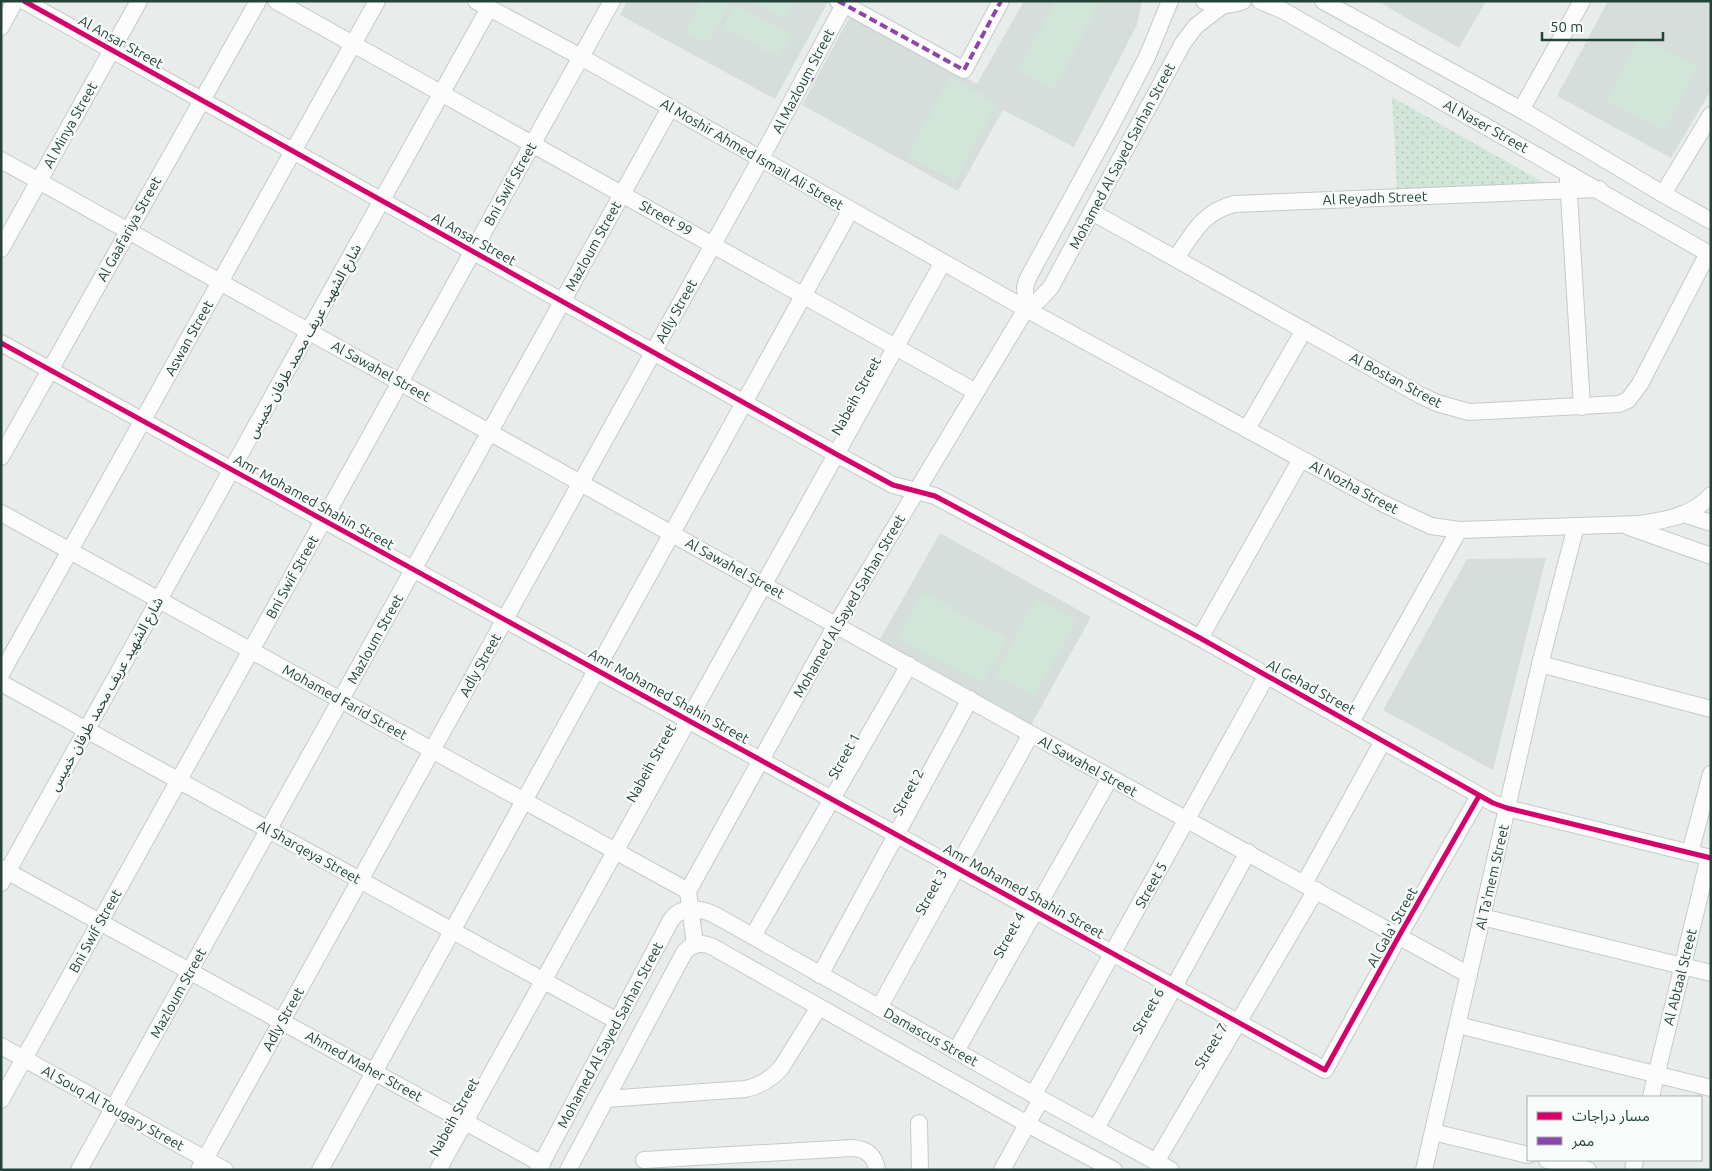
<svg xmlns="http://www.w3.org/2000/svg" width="1712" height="1171" font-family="Ubuntu,'Noto Sans Arabic',sans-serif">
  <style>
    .built { fill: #d6dedb }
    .grass { fill: #d1e6d8 }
    .park { fill: url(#park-dots) }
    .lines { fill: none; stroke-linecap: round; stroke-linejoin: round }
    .minor-casing { stroke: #c5cac8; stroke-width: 18 }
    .minor { stroke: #fcfcfc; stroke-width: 16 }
    .quiet { stroke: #8e44ad; stroke-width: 4; stroke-dasharray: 8 4; stroke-linecap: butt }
    .cycleway-casing { stroke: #f7fbf9; stroke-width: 8 }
    .cycleway { stroke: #d6006c; stroke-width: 5 }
    .labels { text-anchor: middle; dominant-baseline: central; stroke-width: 4.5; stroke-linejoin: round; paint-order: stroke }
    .street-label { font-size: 14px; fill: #24423a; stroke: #f7fbf9 }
  </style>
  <defs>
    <pattern id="park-dots" width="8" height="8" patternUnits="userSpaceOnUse" patternTransform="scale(1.25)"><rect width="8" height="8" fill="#d1e6d8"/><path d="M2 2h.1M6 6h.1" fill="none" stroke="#b3c6ba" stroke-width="1.8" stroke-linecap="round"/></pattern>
  </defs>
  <rect width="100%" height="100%" fill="#e8edeb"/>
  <g class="built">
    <path d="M627,1h199l2,1 -53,97 -155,-84z"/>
    <path d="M1024,1h118l-5,24 -63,122 -71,-37 -45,81 -156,-86 48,-89 127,68z"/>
    <path d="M1377,1h109l-27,47z"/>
    <path d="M1608,1h103v89l-40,68 -114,-62z"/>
    <path d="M940,533l151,84 -60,108 -152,-84z"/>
    <path d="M1546,558l-53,212 -110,-60 84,-151z"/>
  </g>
  <g class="grass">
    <path d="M701,1h30l-23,42 -23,-12z"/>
    <path d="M752,1h43l-10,18z"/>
    <path d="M1055,1h45l-46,89 -35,-18z"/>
    <path d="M736,5l55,30 -12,23 -56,-30z"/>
    <path d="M1639,38l59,28 -34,65 -57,-29z"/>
    <path d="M950,78l47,25 -42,78 -47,-25z"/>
    <path d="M923,592l84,46 -25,45 -84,-45z"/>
    <path d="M1037,598l39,22 -42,77 -39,-22z"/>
  </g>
  <path class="park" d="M1392,97l156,88 -151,7z"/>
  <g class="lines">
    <g class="minor-casing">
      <g id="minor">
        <path d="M24,1l812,453 57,31 42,11 265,142 293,165 14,5 204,50"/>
        <path d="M276,1l700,391"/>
        <path d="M476,1l105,56 445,252 358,195 47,22 28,4 181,-6c25,-4 53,-8 71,-29"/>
        <path d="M838,1l126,69 37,-69"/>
        <path d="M1204,1c13,5 25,6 39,0"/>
        <path d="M1260,1l22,9 429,245"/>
        <path d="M1323,1l202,111 138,82 48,27"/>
        <path d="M1,27l14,-26"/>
        <path d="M1521,110l61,-109"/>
        <path d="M1,160l1030,574 438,241"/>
        <path d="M1568,179l14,228"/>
        <path d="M1663,194l48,-79"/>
        <path d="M1092,212l328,183 17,8 32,9 150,-8 9,-4 12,-16 68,-131"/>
        <path d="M1,249l138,-248"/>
        <path d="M1176,258c17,-25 27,-46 58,-54l365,-15"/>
        <path d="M1026,309l-1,-22 3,-9 83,-152 36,-69 23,-56"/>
        <path d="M1,343l1324,727 74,-134 80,-140"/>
        <path d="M1247,429l57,-99"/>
        <path d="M1,457l257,-456"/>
        <path d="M1,513l687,378"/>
        <path d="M1683,514l28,9"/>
        <path d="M1629,527l82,29"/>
        <path d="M1200,638l101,-179"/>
        <path d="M1540,664l171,45"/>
        <path d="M1,674l376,-673"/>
        <path d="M1,683l616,338"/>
        <path d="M1351,722l108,-192"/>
        <path d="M1690,853l21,-79"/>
        <path d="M1,868l541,296"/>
        <path d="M1,883l488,-875"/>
        <path d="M1304,884l79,-143"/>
        <path d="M1482,917l229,56"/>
        <path d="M753,936l156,-271"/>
        <path d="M695,945l-7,-54 148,-266 190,-316 12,-8 13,-14 132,-244 13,-17 26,-20"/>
        <path d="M820,975l150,-276"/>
        <path d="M879,1008l152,-274"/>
        <path d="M1458,1025l253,63"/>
        <path d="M1,1046l224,124"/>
        <path d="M956,1051l154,-273"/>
        <path d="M1034,1094l233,-419"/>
        <path d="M1651,1097l58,-240"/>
        <path d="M606,1099l139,-10c15,-3 26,-10 36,-21l38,-61"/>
        <path d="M1,1100l611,-1099"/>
        <path d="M919,1123l1,47"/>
        <path d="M1096,1129l152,-277"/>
        <path d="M1433,1132l95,23"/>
        <path d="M644,1160l208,-12c15,1 23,8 25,22"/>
        <path d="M1547,1160l41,10"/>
        <path d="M1156,1162l160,-272"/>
        <path d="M79,1170l591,-1062"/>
        <path d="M199,1170l561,-1010 86,-159"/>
        <path d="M320,1170l530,-959"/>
        <path d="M438,1170l505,-908"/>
        <path d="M538,1170l133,-250c10,-15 30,-12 44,-5l326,184 130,71"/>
        <path d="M568,1170l116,-217c7,-9 17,-11 27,-7l316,178 87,46"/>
        <path d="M1002,1170l39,-71"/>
        <path d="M1424,1170l116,-506 36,-138"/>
        <path d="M1633,1170l2,-10"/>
      </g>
    </g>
    <use href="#minor" class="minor"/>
    <g class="quiet">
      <path d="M838,1l126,69 37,-69"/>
      <path d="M806,76l9,5"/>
    </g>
    <g class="cycleway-casing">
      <g id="cycleway">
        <path d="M24,1l812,453 57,31 42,11 265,142 293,165 14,5 204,50"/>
        <path d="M1,343l1324,727 74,-134 80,-140"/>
      </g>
    </g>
    <use href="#cycleway" class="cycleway"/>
  </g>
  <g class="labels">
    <g class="street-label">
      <text transform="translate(121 42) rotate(29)">Al Ansar Street</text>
      <text transform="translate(803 81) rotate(-62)">Al Mazloum Street</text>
      <text transform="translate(70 125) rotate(-61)">Al Minya Street</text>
      <text transform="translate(1486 126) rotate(29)">Al Naser Street</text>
      <text transform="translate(752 154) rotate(30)">Al Moshir Ahmed Ismail Ali Street</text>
      <text transform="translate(1122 156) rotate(-62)">Mohamed Al Sayed Sarhan Street</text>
      <text transform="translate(510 184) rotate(-61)">Bni Swif Street</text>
      <text transform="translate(1375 198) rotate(-2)">Al Reyadh Street</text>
      <text transform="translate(666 218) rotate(29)">Street 99</text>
      <text transform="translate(129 229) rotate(-61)">Al Gaafariya Street</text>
      <text transform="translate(474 239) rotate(29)">Al Ansar Street</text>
      <text transform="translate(593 246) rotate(-61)">Mazloum Street</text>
      <text transform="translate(676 311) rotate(-61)">Adly Street</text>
      <text transform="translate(189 338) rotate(-61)">Aswan Street</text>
      <text transform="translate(304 341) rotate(-61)">شارع الشهيد عريف محمد طرفان خميس</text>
      <text transform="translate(381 371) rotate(29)">Al Sawahel Street</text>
      <text transform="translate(1396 380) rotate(28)">Al Bostan Street</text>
      <text transform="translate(856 396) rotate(-61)">Nabeih Street</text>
      <text transform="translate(1354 487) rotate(28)">Al Nozha Street</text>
      <text transform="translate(314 502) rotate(29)">Amr Mohamed Shahin Street</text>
      <text transform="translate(735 568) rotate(29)">Al Sawahel Street</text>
      <text transform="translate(292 577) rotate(-61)">Bni Swif Street</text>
      <text transform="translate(849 606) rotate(-60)">Mohamed Al Sayed Sarhan Street</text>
      <text transform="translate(375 639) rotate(-61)">Mazloum Street</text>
      <text transform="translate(480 665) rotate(-61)">Adly Street</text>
      <text transform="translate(1311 687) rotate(29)">Al Gehad Street</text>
      <text transform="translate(106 694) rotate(-61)">شارع الشهيد عريف محمد طرفان خميس</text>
      <text transform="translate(669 696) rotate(29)">Amr Mohamed Shahin Street</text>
      <text transform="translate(345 702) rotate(29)">Mohamed Farid Street</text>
      <text transform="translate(844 756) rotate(-61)">Street 1</text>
      <text transform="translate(651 763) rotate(-61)">Nabeih Street</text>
      <text transform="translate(1088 766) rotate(29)">Al Sawahel Street</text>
      <text transform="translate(908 792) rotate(-62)">Street 2</text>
      <text transform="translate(309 852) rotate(29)">Al Sharqeya Street</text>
      <text transform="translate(1492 877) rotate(-77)">Al Ta'mem Street</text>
      <text transform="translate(1151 885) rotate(-61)">Street 5</text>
      <text transform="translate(1024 891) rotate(29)">Amr Mohamed Shahin Street</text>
      <text transform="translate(931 892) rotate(-61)">Street 3</text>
      <text transform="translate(1392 927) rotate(-61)">Al Gala' Street</text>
      <text transform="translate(95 931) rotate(-61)">Bni Swif Street</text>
      <text transform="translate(1009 935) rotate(-61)">Street 4</text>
      <text transform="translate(1680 977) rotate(-76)">Al Abtaal Street</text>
      <text transform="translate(178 993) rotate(-61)">Mazloum Street</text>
      <text transform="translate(1148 1011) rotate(-61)">Street 6</text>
      <text transform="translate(283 1019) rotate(-61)">Adly Street</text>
      <text transform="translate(610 1035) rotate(-62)">Mohamed Al Sayed Sarhan Street</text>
      <text transform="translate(931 1037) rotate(29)">Damascus Street</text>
      <text transform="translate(1211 1046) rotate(-59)">Street 7</text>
      <text transform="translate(364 1066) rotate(29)">Ahmed Maher Street</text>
      <text transform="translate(113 1108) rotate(29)">Al Souq Al Tougary Street</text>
      <text transform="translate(454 1117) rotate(-61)">Nabeih Street</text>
    </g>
  </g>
  <rect width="1712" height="1171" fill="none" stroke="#24423a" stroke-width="5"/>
  <rect x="1527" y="1096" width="175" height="65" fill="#f7fbf9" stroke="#a3b1ad"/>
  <rect x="1537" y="1112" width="25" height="8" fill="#d6006c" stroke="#a3b1ad"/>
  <text x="1572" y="1121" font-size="15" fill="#24423a">مسار دراجات</text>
  <rect x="1537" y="1137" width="25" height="8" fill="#8e44ad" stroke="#a3b1ad"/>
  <text x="1572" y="1146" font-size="15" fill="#24423a">ممر</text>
  <path d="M1542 32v8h121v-8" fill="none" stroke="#24423a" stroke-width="2.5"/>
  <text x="1550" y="32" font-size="15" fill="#24423a" stroke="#f7fbf9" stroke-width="4" paint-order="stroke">50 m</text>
</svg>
